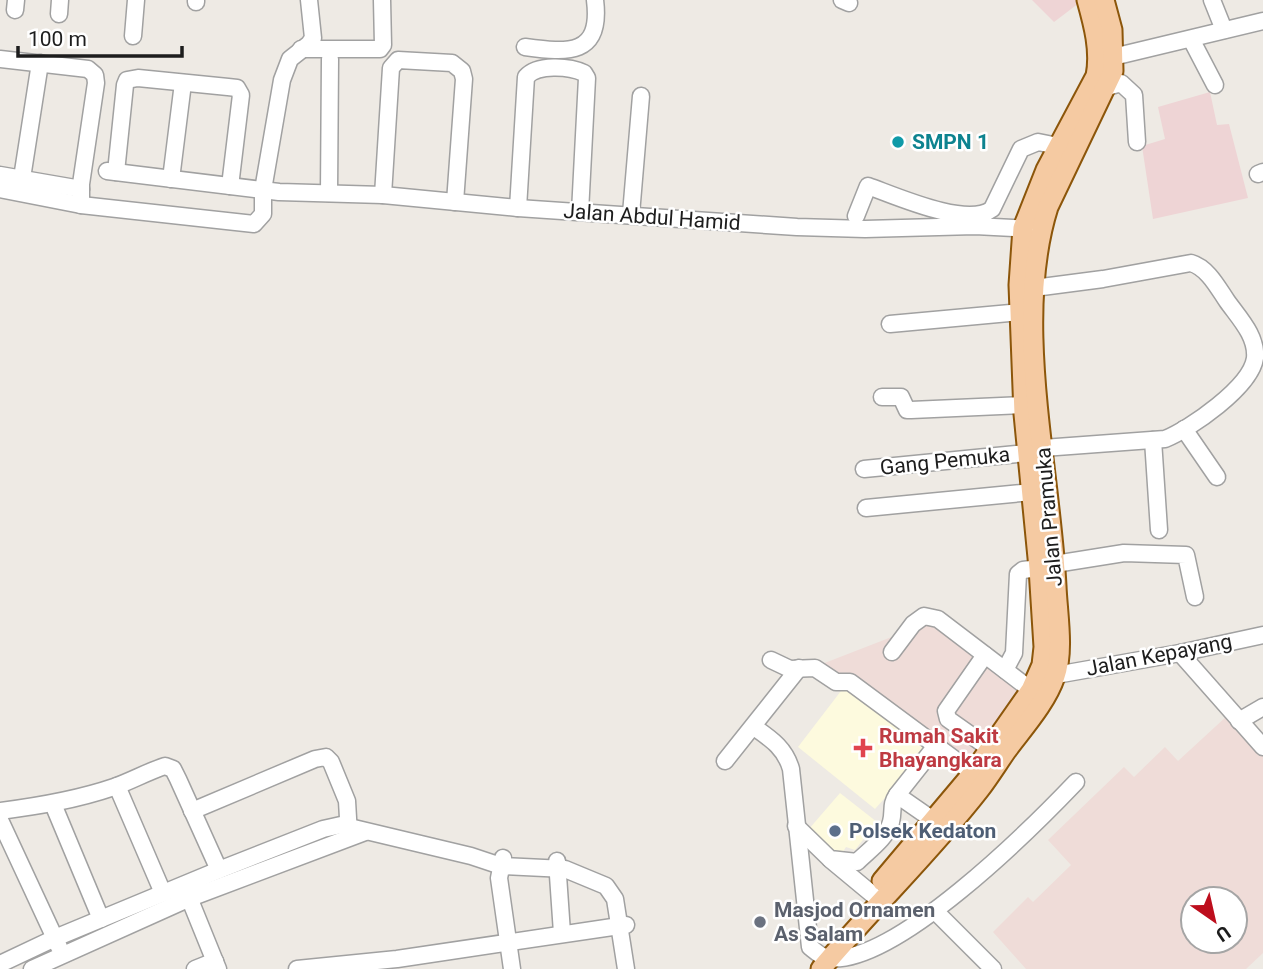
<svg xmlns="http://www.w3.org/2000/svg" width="1263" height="969" font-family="Roboto,sans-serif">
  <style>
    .commercial { fill: #eed4d5 }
    .education { fill: #fdfade }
    .military { fill: #efdcd8; fill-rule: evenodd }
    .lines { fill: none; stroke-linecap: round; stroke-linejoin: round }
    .minor-casing { stroke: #a1a1a1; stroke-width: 19 }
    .major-casing { stroke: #8c560a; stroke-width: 23 }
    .minor { stroke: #fff; stroke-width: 16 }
    .major { stroke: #f5caa2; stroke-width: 19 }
    .culture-dot { fill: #0f9aa8; stroke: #fff; stroke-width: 2.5 }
    .health-dot { fill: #e0444e; stroke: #fff; stroke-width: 2.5 }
    .service-dot { fill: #5c6f8a; stroke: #fff; stroke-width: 2.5 }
    .worship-dot { fill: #6b7280; stroke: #fff; stroke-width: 2.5 }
    .labels { text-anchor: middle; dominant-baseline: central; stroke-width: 5; stroke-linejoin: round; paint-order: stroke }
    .culture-label { font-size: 21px; font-weight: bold; fill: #0d838f; stroke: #fff; text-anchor: start }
    .street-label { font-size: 21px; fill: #1d1d1d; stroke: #fff }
    .health-label { font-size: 21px; font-weight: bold; fill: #be3a42; stroke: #fff; text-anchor: start }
    .service-label { font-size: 21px; font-weight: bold; fill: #4e5e75; stroke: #fff; text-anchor: start }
    .worship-label { font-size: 21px; font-weight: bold; fill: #5b616d; stroke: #fff; text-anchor: start }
  </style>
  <rect width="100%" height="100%" fill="#eeeae4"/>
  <g class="commercial">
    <path d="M1032,0h51l-29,22z"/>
    <path d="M1210,92l7,33 12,-1 19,74 -95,21 -11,-73 23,-7 -7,-32z"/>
  </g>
  <g class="education">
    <path d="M844,687l84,63 -53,59 -77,-62z"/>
    <path d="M840,793l37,29 -22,28 -9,-3 -5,8 -33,-25z"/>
  </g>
  <g class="military">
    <path d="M938,619l85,65 -56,77 -145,-97z"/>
    <path d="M1228,715l35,41v197l-17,16h-220l-33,-37 35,-35 5,5 38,-37 -23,-25 76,-73 10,10 31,-30 13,14zM1193,899h42v42h-42z"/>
  </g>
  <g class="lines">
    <g class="minor-casing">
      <g id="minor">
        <path d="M842,0l7,3"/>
        <path d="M1212,0l12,30"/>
        <path d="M196,2v-2"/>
        <path d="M15,10l1,-10"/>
        <path d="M59,14l1,-14"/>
        <path d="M133,36l3,-36"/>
        <path d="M1191,39l24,46"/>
        <path d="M525,47c43,6 77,9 70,-47"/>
        <path d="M301,49h79l3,-4 -1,-45"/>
        <path d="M1113,57l150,-36"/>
        <path d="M0,59l88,10 7,6 1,8 -15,101v21"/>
        <path d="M1107,87l14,-4 13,12 3,47"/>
        <path d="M107,171l172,21 104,3 135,13 279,19 68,2 110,-3 58,3"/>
        <path d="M116,172l9,-87 2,-5 11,-2 90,9 9,1 4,7 -11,91"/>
        <path d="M1258,174l5,-2"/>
        <path d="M0,175l81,14"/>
        <path d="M22,178l18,-115"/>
        <path d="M171,179l12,-96"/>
        <path d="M0,189l81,16 173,19 9,-10v-24l19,-110 8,-21 19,-15 4,-6 -4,-38"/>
        <path d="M329,193l1,-134"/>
        <path d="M383,195l8,-127 7,-8 54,3 10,8 2,8 -9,123"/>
        <path d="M518,208l8,-131c11,-13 43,-11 58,-4l3,5 -7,134"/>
        <path d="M631,214l10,-118"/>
        <path d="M856,216l12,-30c28,10 99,42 124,23l29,-60 17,-7 20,4"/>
        <path d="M1034,288l69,-9 88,-16c17,5 27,25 36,38 12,17 30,35 28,57 -4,29 -65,71 -90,81l-122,9"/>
        <path d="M890,324l130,-12"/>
        <path d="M882,397h19l6,13h4l113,-5"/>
        <path d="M1184,429l33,48"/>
        <path d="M1153,440l6,90"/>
        <path d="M864,469l163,-16"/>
        <path d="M866,508l166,-16"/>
        <path d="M1055,564l69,-11 62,2 9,42"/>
        <path d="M892,652l21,-28 11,-8 14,3 93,71"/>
        <path d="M1180,653l83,94"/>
        <path d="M985,655l-39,56 2,8 41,29"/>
        <path d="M771,660l19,9 25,-1 21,14h14l123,91"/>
        <path d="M1005,670l9,-17 4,-79 5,-4 16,-2"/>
        <path d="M1056,675l124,-22 83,-18"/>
        <path d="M1239,721l24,-14"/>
        <path d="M754,727c17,12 31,21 37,42l19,178c5,4 10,9 17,11 65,11 207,-132 249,-176"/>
        <path d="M725,761l74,-93"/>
        <path d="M117,786l46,107"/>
        <path d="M53,804l48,115"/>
        <path d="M0,811c39,-5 76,-11 114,-24 17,-6 33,-15 51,-21l8,3 5,10 41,91"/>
        <path d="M192,811l123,-52 11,-2 5,5 16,39 2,34"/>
        <path d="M0,820l59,127"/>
        <path d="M933,820l-36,-25 38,-48"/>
        <path d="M796,826l34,33 27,3c11,-11 30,-24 34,-40 3,-11 -1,-17 6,-27"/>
        <path d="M503,858l-4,20 13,91"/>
        <path d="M831,860l41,34"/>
        <path d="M557,861l5,72"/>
        <path d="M186,890l32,79"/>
        <path d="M937,913l56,56"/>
        <path d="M0,964l55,-26 164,-68 104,-41 18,-4 130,31 30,10 64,3 41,17 9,13 11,70"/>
        <path d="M32,969l158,-71 175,-66"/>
        <path d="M195,969l20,-8"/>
        <path d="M297,969l100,-10 229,-34"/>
      </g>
    </g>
    <g class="major-casing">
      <g id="major">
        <path d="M882,881l91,-108 58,-83 11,-25 2,-18 -5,-79 -15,-154 -5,-129 4,-57 23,-58 50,-94c5,-25 -2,-51 -9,-76"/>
        <path d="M821,969c51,-61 109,-116 158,-179 10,-13 18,-26 27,-39 17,-23 40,-48 49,-75 9,-25 2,-64 1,-90 -6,-119 -44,-265 -8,-379l65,-136 -1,-41 -8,-30"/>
      </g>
    </g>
    <use href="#minor" class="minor"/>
    <use href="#major" class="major"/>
  </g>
  <circle class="culture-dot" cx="898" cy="142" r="7"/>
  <path class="health-dot" d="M859.5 737.5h7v7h7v7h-7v7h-7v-7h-7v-7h7z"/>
  <circle class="service-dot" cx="835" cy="831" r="7"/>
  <circle class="worship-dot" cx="760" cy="922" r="7"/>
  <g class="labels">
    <g class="culture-label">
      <text x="912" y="142">SMPN 1</text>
    </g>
    <g class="street-label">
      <text transform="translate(652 217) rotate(4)">Jalan Abdul Hamid</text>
      <text transform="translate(945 461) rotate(-6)">Gang Pemuka</text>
      <text transform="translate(1049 517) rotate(-95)">Jalan Pramuka</text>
      <text transform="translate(1159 655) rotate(-11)">Jalan Kepayang</text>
    </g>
    <g class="health-label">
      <text x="879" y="736">Rumah Sakit<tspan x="879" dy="24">Bhayangkara</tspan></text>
    </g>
    <g class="service-label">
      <text x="849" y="831">Polsek Kedaton</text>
    </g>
    <g class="worship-label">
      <text x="774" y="910">Masjod Ornamen<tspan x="774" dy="24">As Salam</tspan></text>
    </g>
  </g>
  <g transform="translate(1214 920) rotate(146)"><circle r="33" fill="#ffffff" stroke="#a5a5a5" stroke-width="2"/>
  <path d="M0-5L12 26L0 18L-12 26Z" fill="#bd0e1d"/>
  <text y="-10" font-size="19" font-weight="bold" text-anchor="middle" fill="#1d1d1d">U</text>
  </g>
  <path d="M18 46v10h164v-10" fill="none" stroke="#1d1d1d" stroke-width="3.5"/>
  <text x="28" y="46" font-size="21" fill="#1d1d1d" stroke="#ffffff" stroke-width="5" paint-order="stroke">100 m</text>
</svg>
